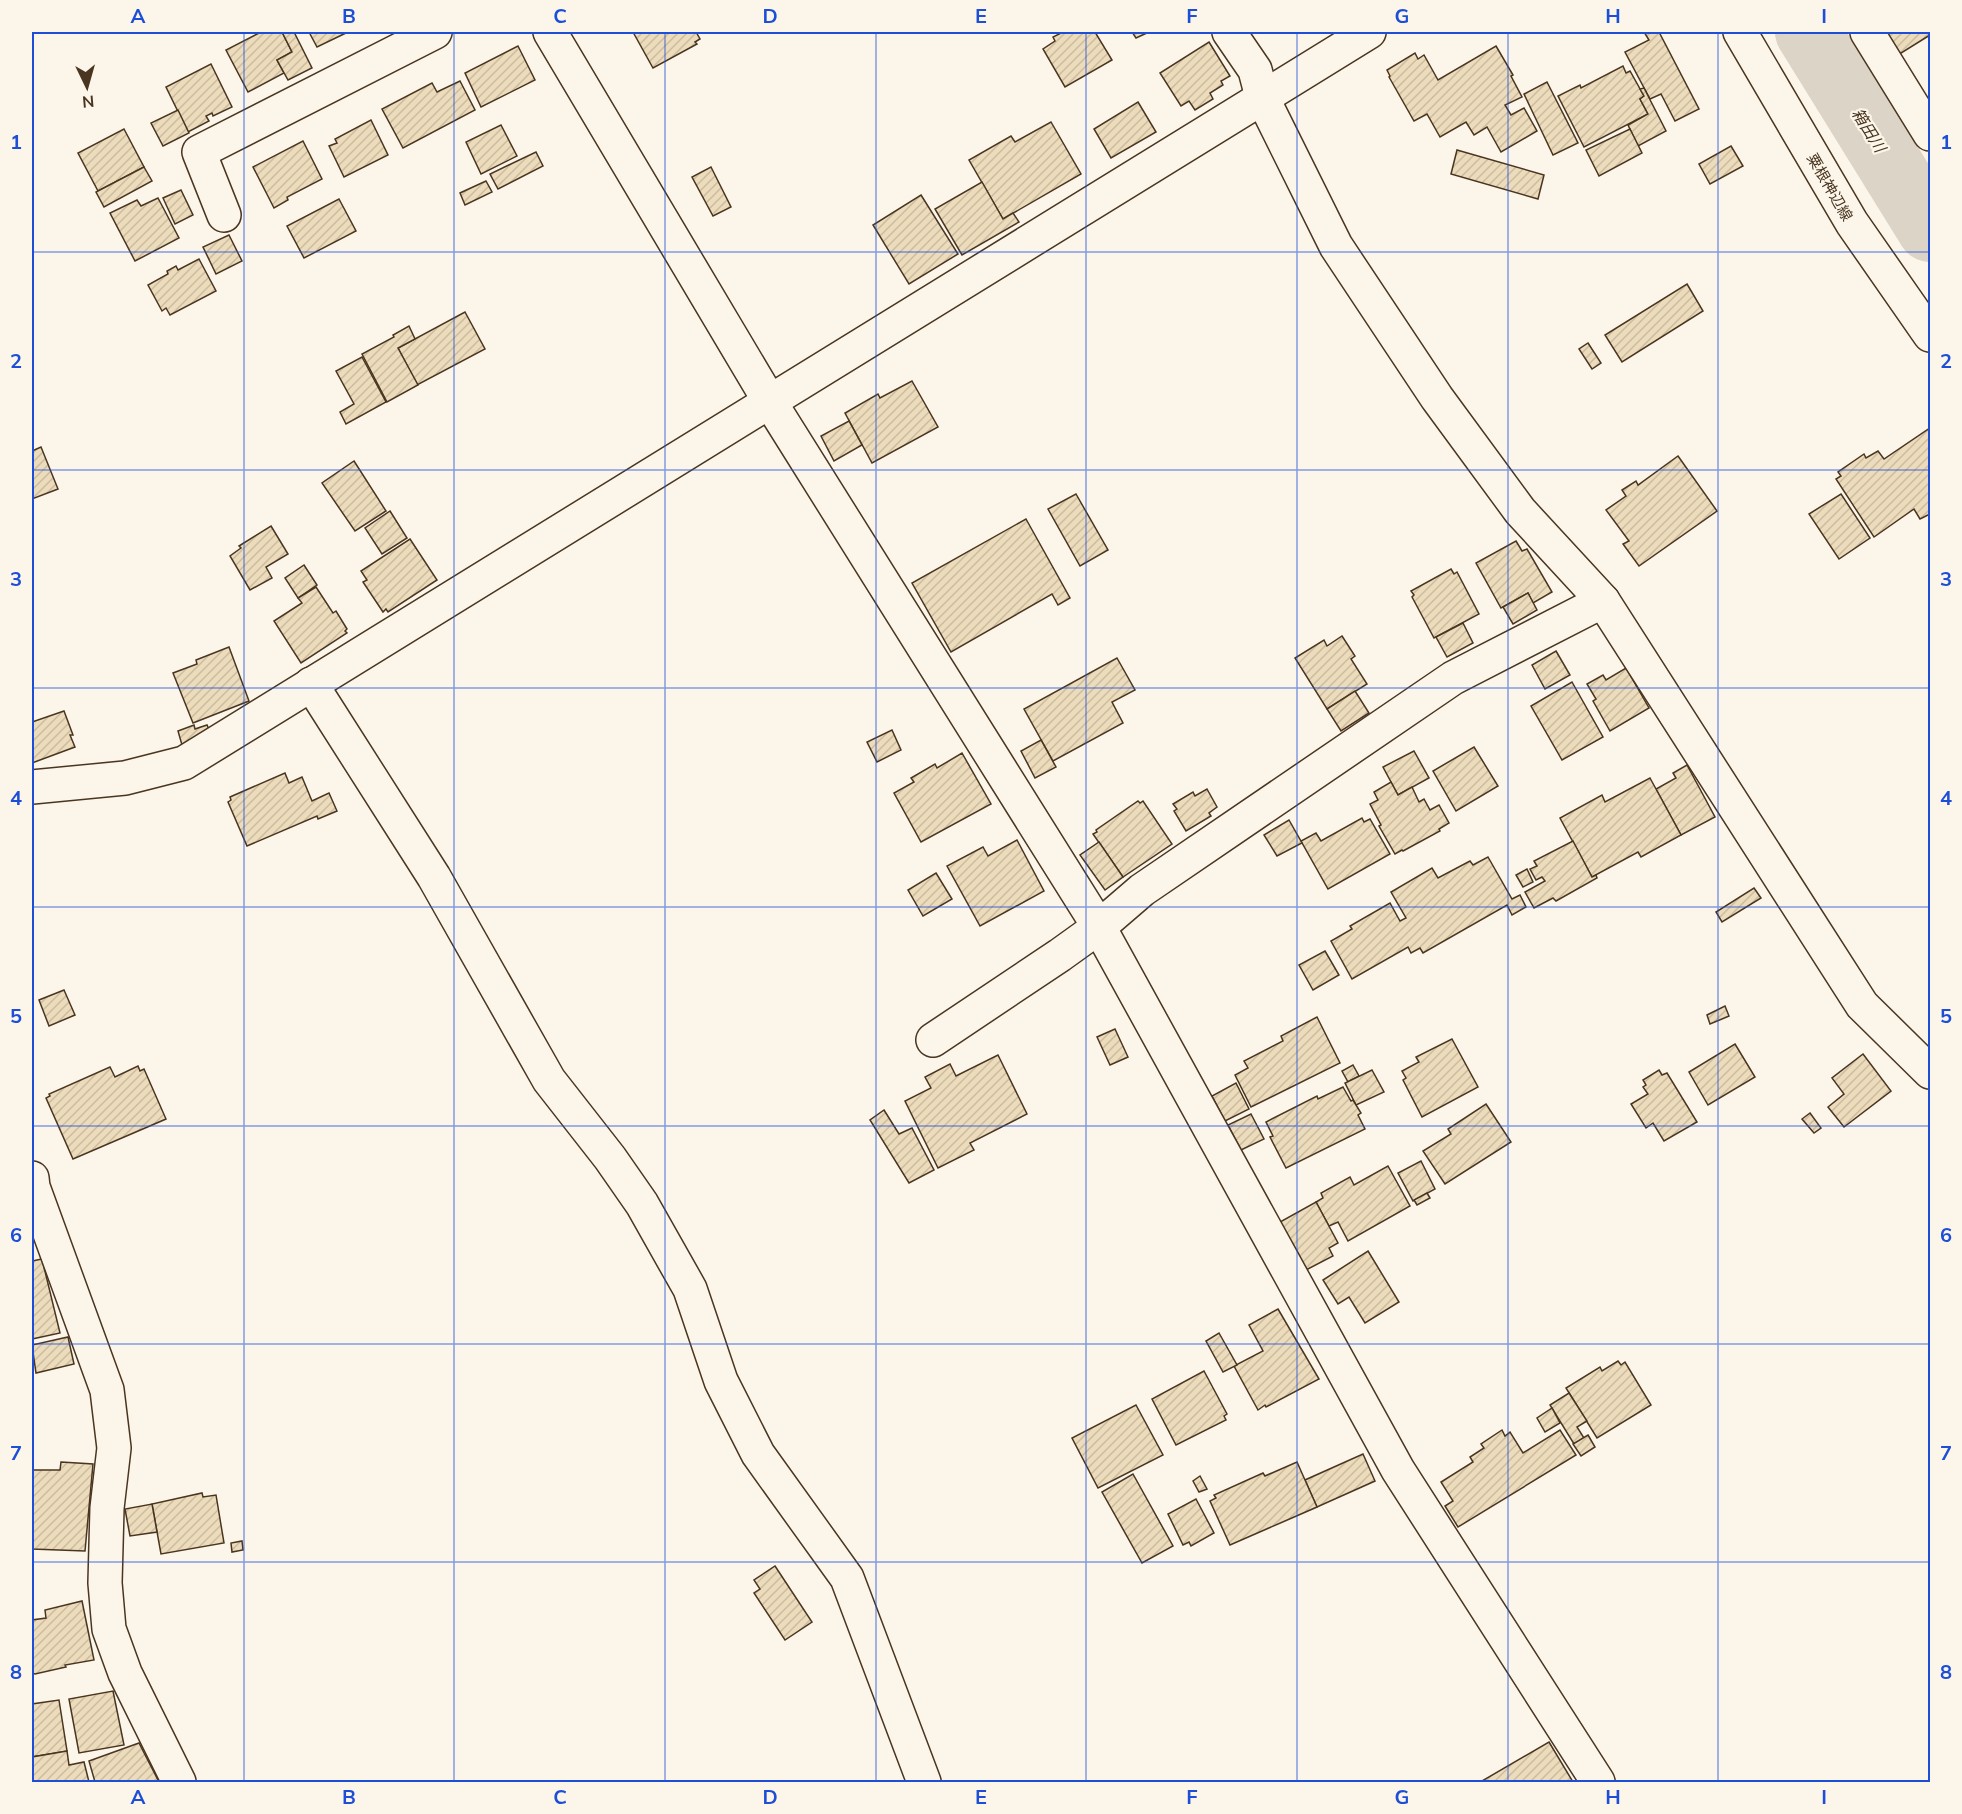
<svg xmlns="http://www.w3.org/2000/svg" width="1962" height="1814" font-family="Mulish,'Noto Sans JP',sans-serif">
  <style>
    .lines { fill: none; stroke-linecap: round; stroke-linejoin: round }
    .river { stroke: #dcd4c6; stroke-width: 66 }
    .building { fill: url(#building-hatch); stroke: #4a3520; stroke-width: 1.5 }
    .street-casing { stroke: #4a3520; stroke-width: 36 }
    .secondary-casing { stroke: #4a3520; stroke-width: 36 }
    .street { stroke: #fbf6e9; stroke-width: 33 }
    .secondary { stroke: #fbf6e9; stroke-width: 33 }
    .grid { fill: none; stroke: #1d4ed8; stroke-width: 1.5; stroke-opacity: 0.55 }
    .labels { text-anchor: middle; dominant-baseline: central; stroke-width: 4.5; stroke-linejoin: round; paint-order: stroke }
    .street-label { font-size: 15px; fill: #4a3520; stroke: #fbf6e9 }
    .water-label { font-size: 16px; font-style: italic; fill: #4a3520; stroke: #fbf6e9 }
    .neatline { fill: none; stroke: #1d4ed8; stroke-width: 2 }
    .grid-label { font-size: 20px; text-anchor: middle; font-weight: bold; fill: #1d4ed8 }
  </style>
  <defs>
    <pattern id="building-hatch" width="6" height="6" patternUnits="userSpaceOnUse" patternTransform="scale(1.5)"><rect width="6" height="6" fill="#ecdcbc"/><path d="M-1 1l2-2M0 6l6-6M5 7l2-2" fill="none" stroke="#ccbda1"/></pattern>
  </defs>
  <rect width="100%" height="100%" fill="#fbf6e9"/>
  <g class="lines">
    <path class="river" d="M1808,32l122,197"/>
  </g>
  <g class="building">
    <path d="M261,32h21l10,20 -15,8 7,13 -36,19 -22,-42z"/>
    <path d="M282,32h12l18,36 -24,12 -11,-20 15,-8z"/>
    <path d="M309,32h39l-31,15z"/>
    <path d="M633,32h63l4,7 -5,3 2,2 -44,24z"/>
    <path d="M1063,32h32l17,28 -47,27 -22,-38 12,-8 -2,-4z"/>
    <path d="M1132,32h17l-13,6z"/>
    <path d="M1644,32h15l40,77 -24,12 -14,-27 -11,5 -25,-47 24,-12z"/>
    <path d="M1883,32h47v3l-32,20z"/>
    <path d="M1209,42l21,34 -9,5 2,4 -13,8 3,6 -18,11 -6,-9 -8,5 -21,-33z"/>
    <path d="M518,46l17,34 -54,27 -16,-34z"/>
    <path d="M1496,46l17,29 -2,1 11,21 -17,8 6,10 13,-7 13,23 -36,21 -14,-25 -13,8 -8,-13 -26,15 -13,-23 -13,7 -25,-44 1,-1 -3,-6 28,-17 3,6 6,-4 14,25z"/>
    <path d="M211,64l21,43 -19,9 -1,-3 -6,3 3,5 -21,11 -22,-45z"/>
    <path d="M1623,66l3,7 4,-2 14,25 -4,3 8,15 -64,33 -26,-51 22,-11 1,3z"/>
    <path d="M460,81l15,29 -72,38 -21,-39 50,-26 5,9z"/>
    <path d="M1547,82l31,61 -25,12 -29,-61z"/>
    <path d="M1644,88l22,43 -28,15 -10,-21 20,-11 -8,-15 4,-3 -4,-7z"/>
    <path d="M1138,102l18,30 -45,26 -17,-29z"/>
    <path d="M178,110l11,23 -26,13 -12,-23z"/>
    <path d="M371,120l17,35 -44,22 -15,-31 8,-3 -2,-4z"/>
    <path d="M1051,122l30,52 -78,45 -34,-59 42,-24 4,6z"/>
    <path d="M501,125l16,31 -36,18 -15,-32z"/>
    <path d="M124,129l20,38 -46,24 -20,-38z"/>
    <path d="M1630,129l12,24 -43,23 -13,-26z"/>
    <path d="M303,141l19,38 -35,18 1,3 -14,8 -21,-41z"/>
    <path d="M1731,146l12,20 -33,18 -11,-20z"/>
    <path d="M1457,150l87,25 -6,24 -87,-25z"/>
    <path d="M536,152l7,14 -45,23 -8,-15z"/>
    <path d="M144,167l8,14 -48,26 -8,-15z"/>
    <path d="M711,167l20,40 -18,9 -21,-39z"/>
    <path d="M486,181l6,11 -27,13 -5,-12z"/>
    <path d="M982,182l21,37 10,-6 6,9 -57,33 -27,-46z"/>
    <path d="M181,190l12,25 -18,9 -12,-26z"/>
    <path d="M921,195l37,59 -49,30 -36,-59z"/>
    <path d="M158,198l21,40 -44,23 -25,-48 27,-13 4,6z"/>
    <path d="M339,199l17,32 -52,27 -17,-32z"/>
    <path d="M229,235l13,26 -26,13 -13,-27z"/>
    <path d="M199,259l17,32 -46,24 -4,-7 -4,3 -14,-26 20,-11 -1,-3 9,-5 2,4z"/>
    <path d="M1687,284l16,27 -81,51 -17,-27z"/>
    <path d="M465,312l20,37 -68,36 -19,-37z"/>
    <path d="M409,326l6,13 -17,9 20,37 -31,17 -25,-48 32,-17 -1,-2z"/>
    <path d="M1588,343l13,20 -9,6 -13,-20z"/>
    <path d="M362,357l24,45 -40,22 -6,-12 14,-8 -18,-33z"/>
    <path d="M912,381l26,46 -66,36 -27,-50 33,-19 2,4z"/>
    <path d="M849,421l13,24 -28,16 -13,-25z"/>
    <path d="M1930,428v86l-10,5 -6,-10 -40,28 -38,-58 5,-3 -3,-4 26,-18 2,4 12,-7 6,8z"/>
    <path d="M41,447l17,42 -26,10v-48z"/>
    <path d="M1678,456l39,55 -78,55 -16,-22 6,-3 -23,-31 20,-14 -4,-6 14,-9 2,4z"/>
    <path d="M354,461l32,50 -31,20 -33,-48z"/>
    <path d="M1076,494l32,56 -28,16 -32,-57z"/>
    <path d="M1841,494l29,44 -31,21 -30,-45z"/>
    <path d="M390,511l17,27 -25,16 -17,-26z"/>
    <path d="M1026,519l44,79 -12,7 -6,-11 -101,58 -39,-69z"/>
    <path d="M271,526l17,28 -22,13 6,11 -22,12 -20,-34 11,-8 -2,-2z"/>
    <path d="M410,539l27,41 -49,32 -2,-3 -3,3 -20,-30 4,-2 -6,-9z"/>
    <path d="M1516,541l6,10 5,-2 25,43 -19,11 -5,-10 -27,15 -25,-45z"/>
    <path d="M304,565l13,20 -19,13 -13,-20z"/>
    <path d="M1451,569l3,5 3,-2 22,42 -45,24 -22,-41 2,-2 -3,-4z"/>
    <path d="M316,587l17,26 3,-2 11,18 -2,2 2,2 -46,30 -27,-42 28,-18 -4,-5z"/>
    <path d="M1528,593l9,17 -24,14 -10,-17z"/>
    <path d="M1463,623l10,20 -26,14 -11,-20z"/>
    <path d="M1342,636l13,20 -4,3 16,25 -40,25 -32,-51 29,-18 3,6z"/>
    <path d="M229,647l20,54 -56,22 -20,-50 24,-9 -1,-4z"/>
    <path d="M1556,651l14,24 -25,14 -13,-24z"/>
    <path d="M1117,658l18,32 -23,12 11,21 -70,38 -29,-52z"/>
    <path d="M1626,668l23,40 -39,23 -17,-30 3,-2 -9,-15 16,-9 3,5z"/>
    <path d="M1572,682l31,55 -41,23 -31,-54z"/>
    <path d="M1355,691l14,22 -28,18 -14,-22z"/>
    <path d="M64,711l9,24h-3l5,12 -43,16v-41z"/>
    <path d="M194,725l1,4 12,-4 3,7 -10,6 -18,7 -4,-14z"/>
    <path d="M892,730l9,20 -24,12 -10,-20z"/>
    <path d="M1041,740l15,27 -21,11 -14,-27z"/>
    <path d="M1474,747l24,39 -42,25 -23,-40z"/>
    <path d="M1414,751l15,27 -31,17 -15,-28z"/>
    <path d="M962,753l29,51 -70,38 -27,-49 20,-11 -3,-4 24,-14 2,4z"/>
    <path d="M1687,765l28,52 -34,18 -25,-46 20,-11 -3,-5z"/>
    <path d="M285,773l4,10 13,-6 10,24 17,-8 8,18 -19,8 -1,-3 -70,30 -19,-44 3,-2 -1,-3z"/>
    <path d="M1650,778l31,57 -40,22 -3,-5 -46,25 -32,-59 42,-23 3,7z"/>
    <path d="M1391,782l7,13 14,-8 7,15 5,-3 6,11 9,-5 10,18 -10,6 1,2 -37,20 -1,-1 -7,4 -16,-28 2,-1 -11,-21 8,-4 -4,-8z"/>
    <path d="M1207,789l10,18 -8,6 2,3 -25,15 -12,-20 3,-2 -4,-5 20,-12 2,4z"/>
    <path d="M1138,801l2,2 3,-2 29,43 -49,33 -30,-43 4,-2 -1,-2z"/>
    <path d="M1362,818l2,4 6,-3 20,35 -62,35 -27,-48 15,-8 5,8z"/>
    <path d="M1289,820l13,23 -25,13 -13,-21z"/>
    <path d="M1017,840l27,51 -64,35 -33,-60 36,-19 5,9z"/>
    <path d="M1573,841l19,36 4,-2 1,3 -41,23 -3,-3 -19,10 -9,-16 20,-11 -3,-4 -6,3 -6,-11 7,-3 -3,-5z"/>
    <path d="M1099,842l24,35 -18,13 -25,-35z"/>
    <path d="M1488,857l24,42 8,-4 6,12 -14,8 -5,-10 -84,48 -3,-5 -9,5 -3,-6 -56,32 -21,-38 21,-12 -2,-3 40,-23 10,18 6,-3 -15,-26 41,-24 6,10 32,-17 3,4z"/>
    <path d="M1527,869l6,13 -10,5 -7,-12z"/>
    <path d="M936,873l16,26 -29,17 -15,-26z"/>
    <path d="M1754,888l7,10 -39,24 -6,-10z"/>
    <path d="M1325,951l14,24 -26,15 -14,-25z"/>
    <path d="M64,990l11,25 -26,11 -10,-26z"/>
    <path d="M1725,1006l4,10 -19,8 -3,-9z"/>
    <path d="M1317,1017l23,46 -89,44 -16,-32 13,-7 -4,-7 39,-20 -2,-5z"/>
    <path d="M1115,1029l13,28 -18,8 -13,-28z"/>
    <path d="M1452,1039l26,48 -56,30 -19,-37 3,-2 -4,-7 17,-9 -3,-5z"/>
    <path d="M1735,1044l20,33 -47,28 -19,-33z"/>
    <path d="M1863,1054l28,37 -47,36 -16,-20 16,-13 -12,-16z"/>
    <path d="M998,1055l29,59 -57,29 4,7 -36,18 -33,-67 26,-13 -6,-11 25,-13 6,12z"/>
    <path d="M1353,1065l6,11 -11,6 -6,-11z"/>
    <path d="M138,1066l2,5 4,-2 22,50 -93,40 -27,-61 4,-2 -1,-2 61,-27 5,10z"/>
    <path d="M1372,1070l12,22 -28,13 -11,-22z"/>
    <path d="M1659,1070l3,5 5,-2 30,49 -33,19 -11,-18 -7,5 -15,-24 17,-10 -5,-7 3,-2 -3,-5z"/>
    <path d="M1236,1083l13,26 -24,12 -13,-25z"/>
    <path d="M1343,1087l8,14 2,-1 3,5 5,8 -3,2 7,14 -79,39 -16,-31 3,-1 -7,-14 51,-26 1,3z"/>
    <path d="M1486,1104l25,38 -66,42 -22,-33 28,-17 -3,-5z"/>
    <path d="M884,1110l15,24 13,-6 22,42 -25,13 -39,-63z"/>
    <path d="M1810,1113l11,15 -7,5 -12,-14z"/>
    <path d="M1251,1114l13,25 -23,11 -13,-25z"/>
    <path d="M1421,1161l14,28 -22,12 -15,-28z"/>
    <path d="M1388,1166l22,40 -62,35 -10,-19 -9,4 -13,-24 7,-4 -2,-5 29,-16 4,8z"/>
    <path d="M1427,1193l3,5 -13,7 -3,-5z"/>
    <path d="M1316,1202l22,41 -9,5 4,8 -27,14 -26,-48z"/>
    <path d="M1368,1251l31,51 -34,21 -16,-26 -11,7 -15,-24z"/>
    <path d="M42,1259l18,74 -28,6v-78z"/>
    <path d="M1278,1309l41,70 -53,28 -1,-2 -7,5 -24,-44 29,-15 -14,-26z"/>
    <path d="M1219,1333l18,32 -14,7 -17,-31z"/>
    <path d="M68,1337l6,27 -38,9 -4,-28z"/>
    <path d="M1618,1361l3,4 4,-3 26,43 -54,33 -31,-50 34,-21 2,4z"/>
    <path d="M1204,1371l23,43 -3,2 2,4 -50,25 -24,-46z"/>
    <path d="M1569,1393l18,28 -10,6 7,11 -10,6 -24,-39z"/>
    <path d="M1136,1405l27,50 -65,33 -26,-50z"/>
    <path d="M1552,1408l8,15 -15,9 -8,-14z"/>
    <path d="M1502,1430l3,6 5,-4 13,21 37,-23 16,25 -118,72 -13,-21 8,-5 -12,-19 32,-20 -3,-5 14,-9 -3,-4z"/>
    <path d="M1588,1435l7,12 -14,9 -8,-12z"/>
    <path d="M1363,1454l12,27 -58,26 -12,-27z"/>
    <path d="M61,1462l32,2 -8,87 -53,-2v-79h28z"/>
    <path d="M1297,1462l20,45 -87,38 -20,-44 6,-3 -2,-3 49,-22 2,3z"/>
    <path d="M1133,1474l40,72 -31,17 -40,-71z"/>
    <path d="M1200,1476l7,13 -8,3 -6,-11z"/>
    <path d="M202,1493l1,4 13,-2 8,48 -63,11 -9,-50z"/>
    <path d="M1196,1499l18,34 -23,13 -2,-4 -6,3 -15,-31z"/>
    <path d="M152,1504l5,28 -27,4 -5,-27z"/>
    <path d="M242,1541l1,9 -11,2 -1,-9z"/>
    <path d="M775,1566l37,56 -27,18 -31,-47 6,-4 -6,-9z"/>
    <path d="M82,1601l12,59 -29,5 1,2 -31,7 -3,-1v-53l14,-2 -1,-8z"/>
    <path d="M113,1691l11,54 -45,8 -10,-54z"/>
    <path d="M59,1700l8,51 -35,6v-53z"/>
    <path d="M1549,1742l24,40h-90l-1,-1z"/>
    <path d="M139,1743l20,39h-64l-6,-21z"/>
    <path d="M67,1751l2,14 15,-3 5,20h-57v-25z"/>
  </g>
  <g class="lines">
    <g class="street-casing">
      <g id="street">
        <path d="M550,32l220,370 329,525 299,543 200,312"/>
        <path d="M1229,32l26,38 7,27 74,149 101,152 83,113 83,90 259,404 68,67"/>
        <path d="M1867,32l63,102"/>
        <path d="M224,215l-25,-63 236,-120"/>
        <path d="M311,684l123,193 115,203 61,78 32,46 48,85 31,92 37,73 89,124 77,204"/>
        <path d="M32,787l93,-9 59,-15 1185,-731"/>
        <path d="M933,1040l127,-85 39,-28 43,-37 311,-212 150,-77"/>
        <path d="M32,1178l1,9 74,203 7,58 -7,60 -2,75 4,46 16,44 54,109"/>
      </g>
    </g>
    <g class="secondary-casing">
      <path id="secondary" d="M1740,32l112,191 78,112"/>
    </g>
    <use href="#street" class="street"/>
    <use href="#secondary" class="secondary"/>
  </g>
  <path class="grid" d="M244,32v1750M454,32v1750M665,32v1750M876,32v1750M1086,32v1750M1297,32v1750M1508,32v1750M1718,32v1750M32,252h1898M32,470h1898M32,688h1898M32,907h1898M32,1126h1898M32,1344h1898M32,1562h1898"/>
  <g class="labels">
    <g class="street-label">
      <text transform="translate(1830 187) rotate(60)">粟根神辺線</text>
    </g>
    <g class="water-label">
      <text transform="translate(1869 130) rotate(58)">箱田川</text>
    </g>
  </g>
  <rect width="1962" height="1814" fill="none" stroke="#fbf6e9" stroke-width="66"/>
  <g transform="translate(87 87) rotate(175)" stroke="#fbf6e9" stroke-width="4.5" paint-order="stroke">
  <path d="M0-4.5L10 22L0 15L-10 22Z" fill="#4a3520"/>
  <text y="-9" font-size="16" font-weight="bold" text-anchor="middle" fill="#4a3520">N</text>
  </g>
  <rect x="33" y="33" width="1896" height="1748" class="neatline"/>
  <g class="grid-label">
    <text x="138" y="23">A</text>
    <text x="349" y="23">B</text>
    <text x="560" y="23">C</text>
    <text x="770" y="23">D</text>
    <text x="981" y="23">E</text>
    <text x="1192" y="23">F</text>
    <text x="1402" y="23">G</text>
    <text x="1613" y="23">H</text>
    <text x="1824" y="23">I</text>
    <text x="16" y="149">1</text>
    <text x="1946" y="149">1</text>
    <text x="16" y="368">2</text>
    <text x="1946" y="368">2</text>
    <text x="16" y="586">3</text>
    <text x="1946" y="586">3</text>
    <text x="16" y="805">4</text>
    <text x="1946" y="805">4</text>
    <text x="16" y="1023">5</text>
    <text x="1946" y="1023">5</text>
    <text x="16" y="1242">6</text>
    <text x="1946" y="1242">6</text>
    <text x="16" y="1460">7</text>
    <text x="1946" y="1460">7</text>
    <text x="16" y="1679">8</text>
    <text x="1946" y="1679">8</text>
    <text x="138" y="1804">A</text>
    <text x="349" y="1804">B</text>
    <text x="560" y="1804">C</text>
    <text x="770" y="1804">D</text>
    <text x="981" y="1804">E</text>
    <text x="1192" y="1804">F</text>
    <text x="1402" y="1804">G</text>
    <text x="1613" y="1804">H</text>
    <text x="1824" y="1804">I</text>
  </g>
</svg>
